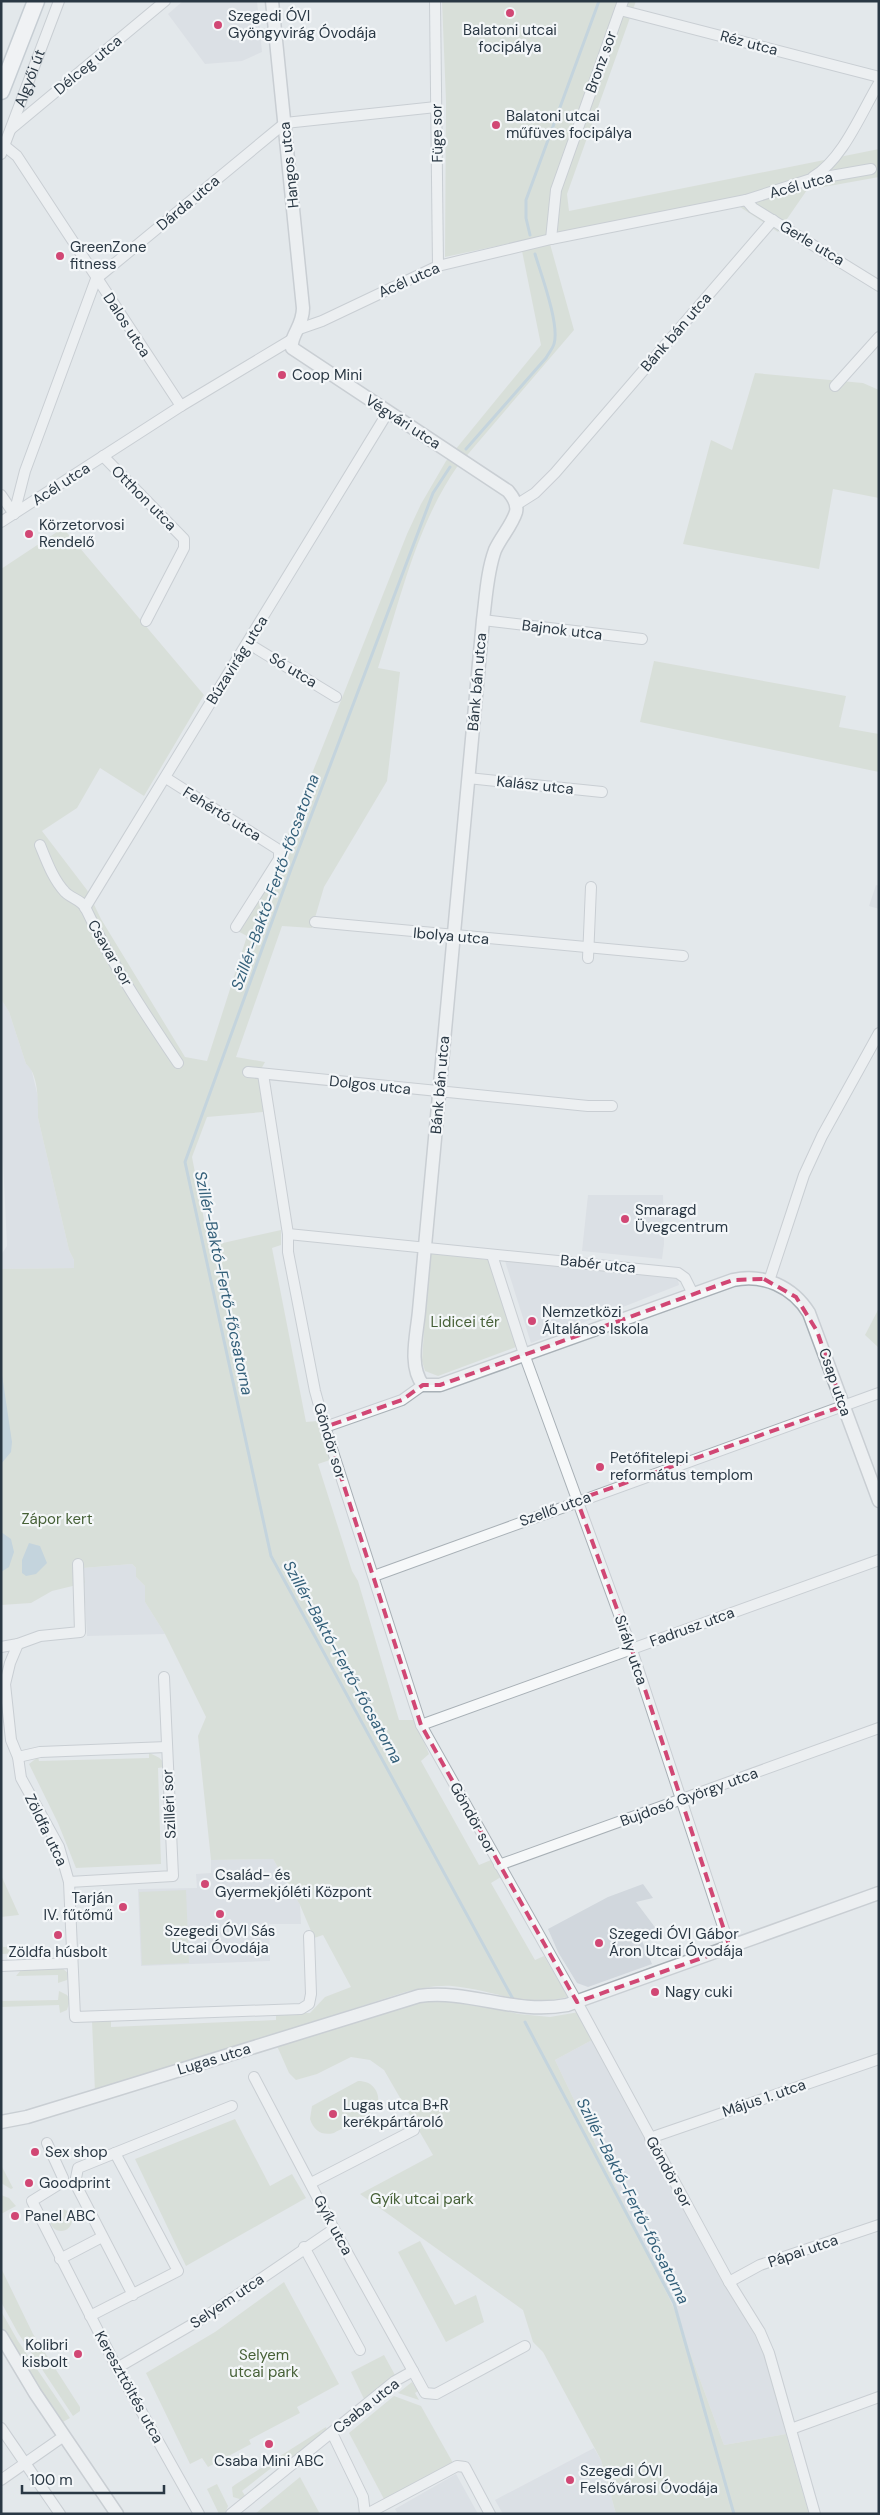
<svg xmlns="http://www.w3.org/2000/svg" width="880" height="2515" font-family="'DM Sans',sans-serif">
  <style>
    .built { fill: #d1d7dd }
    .green { fill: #cbd5c4 }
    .water { fill: #9ebccc }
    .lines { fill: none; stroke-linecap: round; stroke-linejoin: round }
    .stream { stroke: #9ebccc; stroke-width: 3 }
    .minor-casing { stroke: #a8b0b6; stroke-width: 12 }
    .tertiary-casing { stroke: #a8b0b6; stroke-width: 15 }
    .primary-casing { stroke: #a2aeb7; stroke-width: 19 }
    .minor { stroke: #f6f8f9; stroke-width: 10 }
    .tertiary { stroke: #f6f8f9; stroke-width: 12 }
    .primary { stroke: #fff; stroke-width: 16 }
    .marked { fill: none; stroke: #d14774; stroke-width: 4; stroke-dasharray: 10 6; stroke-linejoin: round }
    .poi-dot { fill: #d14774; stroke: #f3f6f8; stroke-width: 2 }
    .labels { text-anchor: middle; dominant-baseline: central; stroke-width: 4.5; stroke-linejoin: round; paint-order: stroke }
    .poi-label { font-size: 15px; fill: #2a3844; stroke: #f3f6f8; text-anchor: start }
    .street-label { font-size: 15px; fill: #2a3844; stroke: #f3f6f8 }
    .park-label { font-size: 15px; fill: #466037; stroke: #f3f6f8 }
    .water-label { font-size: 16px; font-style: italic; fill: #335f79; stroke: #f3f6f8 }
  </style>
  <rect width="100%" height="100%" fill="#e3e8eb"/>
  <g class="built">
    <path d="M183,1h74l5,51 -20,9 -37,3 -37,-50z"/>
    <path d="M876,885l3,1v23l-10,-3z"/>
    <path d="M1,999l8,13 17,52 5,4 7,29v21l31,132 5,10v8l-73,1v-14l6,-9 -6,-129z"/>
    <path d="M588,1195h75l1,49 -2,15 -80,-8z"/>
    <path d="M505,1261l172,15 2,9 -148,58z"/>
    <path d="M132,1564l4,4v9l9,9v16l20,32 -78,2 -4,-68z"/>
    <path d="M273,1859l27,46 1,19h-32l1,37 -129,5 -3,-77 59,-1 -1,-14 15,-1v-13z"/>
    <path d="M643,1884l10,14 -17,4 21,28 -18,4 13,30 -64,23 -11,-4 -19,-31 -10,-23 60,-32z"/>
    <path d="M594,2039l172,317 20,78 -62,11 -51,-139 -118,-246z"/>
    <path d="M594,2448l7,12 15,54h-113l-8,-14z"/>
    <path d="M456,2474l22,40h-80l-3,-5z"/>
  </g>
  <g class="green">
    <path d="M442,1h194l-69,193 2,17 310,-62v28l-72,13 -29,42 -41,-27 -187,39 24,86 -117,137c-41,59 -57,134 -79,201l22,4 -13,109 -63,106 -12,41 -30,-2 -46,131 29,5 -5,9 6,43 -3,-2 -56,5 -15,40 15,78 7,10 67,-15v15l-9,3 34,174 11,-1 13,39 -12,4 34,107 6,10 41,139h16l14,34 -8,7 58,104 12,-5 10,17 -10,6 44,77 9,-4 24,41c-47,11 -72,-7 -116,-11 -17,-1 -34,3 -50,7l-307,99 -3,-71 19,-1v7l165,-7v-7h34l15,-16 26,-10 -28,-52 -9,3 -14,-33 -27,-46 -62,1 -13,-124 8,-19 -41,-83 -20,-32v-16l-9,-9v-9l-4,-4 -49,4 2,15 -33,8 -21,12 -30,2v-336l73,-1v-8l-5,-10 -31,-132c0,-15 1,-44 -12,-54l-17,-52 -8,-13v-430l62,-41 141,167 -60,101 -44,-28 -23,40 -35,23 45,59 14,29 84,138 22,4 40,-125 -15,-8 54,-89 121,-305 14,-30 25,-43 95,-116 -21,-104 -75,16 1,-156z"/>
    <path d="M755,373l108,10 16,7v108l-46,-9 -14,80 -136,-25 28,-104 21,10z"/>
    <path d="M654,661l192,35 -7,31 40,7v38l-239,-50z"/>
    <path d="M429,1252l60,8 27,87 -78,29 -13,-5 -3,-10z"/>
    <path d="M879,1308v40l-14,-13z"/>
    <path d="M149,1753c7,3 15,5 15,14l-6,1 3,96 -85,4 -18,-45 -29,-59 9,-7 1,4 110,-3z"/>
    <path d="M1,1875l18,40 -18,2z"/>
    <path d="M186,1890l3,73 -47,2 -3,-73z"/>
    <path d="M2,1937l1,10 20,-1v7l-22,1z"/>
    <path d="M62,1968l6,5 -1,7 -9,3v-8l-42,1 5,-6z"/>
    <path d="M59,1991l8,4 3,5 -3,10 -7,3 -1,-8 -58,2v-6l57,-1z"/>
    <path d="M435,2000l32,2 52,12 31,3 29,-5 15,27 -39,21 118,246 51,139 62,-11 23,80h-193l-15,-54 -58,-108 -10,-10 -10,-32 -163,-116 73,-39 -49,-85 -14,-10 -19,-3 -34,17 -21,6 -7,-7 -12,-27 132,-41z"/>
    <path d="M358,2081c7,0 13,2 17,8 15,23 -26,35 -41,44 -12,3 -20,-2 -24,-14l2,-13z"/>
    <path d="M235,2119l35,67 22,-12 14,24 -120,68 -51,-107z"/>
    <path d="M1,2165l12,23 -2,1 -10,-6z"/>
    <path d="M1,2195l8,3 7,8 -15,8z"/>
    <circle cx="61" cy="2220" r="11"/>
    <path d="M420,2241l35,64 21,-10 8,27 -38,20 -48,-90z"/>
    <path d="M1,2268l32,66 47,73v4l-7,5 -55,-83 -17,-31z"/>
    <path d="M284,2282l55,102 -42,23 3,6 -51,27 2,4 -43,23 -6,-9 -12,6 -44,-91 69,-41z"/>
    <path d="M1,2311l17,30 52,77 -9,5 -38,-58 -22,-39z"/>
    <path d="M384,2355l11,20 -31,24 -13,-27z"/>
    <path d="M412,2382l6,9 -3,2 4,7 -21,-7z"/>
    <path d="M394,2396l27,10 32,57 -68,38 -36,-68z"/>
    <path d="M326,2427l1,3 -39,33 -4,-5 -42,33 4,6 -3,3 -10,-3 -1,-10 4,-3z"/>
    <path d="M300,2477l20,37h-65z"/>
    <path d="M217,2484l11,22 -3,8h-6l-12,-25z"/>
  </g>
  <g class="water">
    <path d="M1,1368l11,74 -1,10 -10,12z"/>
    <path d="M1,1532l10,7 3,13 -5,15 -8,5z"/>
    <path d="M29,1543l11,3 7,17 -11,11 -10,2 -4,-3v-13z"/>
  </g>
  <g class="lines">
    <g class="stream">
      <path d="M530,235l-4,-17v-18l73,-199"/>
      <path d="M466,449l80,-91c2,-4 7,-10 8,-14 6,-19 -13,-70 -19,-90"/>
      <path d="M450,467l-17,26 -142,376 -106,293 86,394 242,443"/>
      <path d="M525,2022l149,281 60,211"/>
    </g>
    <g class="minor-casing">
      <g id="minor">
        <path d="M435,1l3,265"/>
        <path d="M620,10l259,67"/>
        <path d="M11,129l154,-128"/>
        <path d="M1,143l16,13 164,250"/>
        <path id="s1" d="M1,154l58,-153"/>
        <path d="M813,177c30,-18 48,-64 66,-94"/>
        <path d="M746,200l7,8 126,78"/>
        <path d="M551,239l5,-49 67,-189"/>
        <path d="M299,329l23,-8 116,-55 113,-27 195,-39 62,-20 63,-11"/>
        <path d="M835,386l44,-49"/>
        <path d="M103,456l81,83v9l-38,73"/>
        <path d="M1,495l13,19"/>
        <path d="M516,505l19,-12 20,-20 218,-253"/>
        <path d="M14,514l11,-43 71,-192 189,-156 151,-16"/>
        <path d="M1,522l180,-116 110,-66"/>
        <path d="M483,620l159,19"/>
        <path d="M249,644l87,53"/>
        <path d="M166,778l113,72v9l-43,68"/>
        <path d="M468,778l134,14"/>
        <path d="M40,845c7,17 13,34 25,47 7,7 17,8 21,17 25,54 59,105 92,154"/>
        <path d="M85,908l303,-496"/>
        <path d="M315,922l368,34"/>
        <path d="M588,958l3,-71"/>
        <path d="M248,1072l340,34h24"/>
        <path d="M263,1074l25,160v18l27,139 10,36 96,298 156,277 152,280 31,50 9,21 46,161"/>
        <path d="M288,1234l390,39 7,5 8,16"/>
        <path d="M492,1255l32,99 108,296 98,298"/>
        <path d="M769,1281l35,-106 18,-39 57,-103"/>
        <path d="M325,1427l77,-27 21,-15"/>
        <path d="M374,1576l505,-183"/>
        <path d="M18,1644l-8,19 -5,21 6,56 7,17 3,21 38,69 10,35 6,135 226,-8 8,-5 2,-10 -2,-58"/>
        <path d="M1,1647l17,-3 22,-8 40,-4 -2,-68"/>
        <path d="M421,1725l458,-165"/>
        <path d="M18,1757l22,-5 127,-5"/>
        <path d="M499,1865l380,-137"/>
        <path d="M69,1882l104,-6 -9,-199"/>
        <path d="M1,1966l71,-3"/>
        <path d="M254,2077l80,152 79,142"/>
        <path d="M650,2138l229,-79"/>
        <path d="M47,2143l16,35 -2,5 -29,18 85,167 82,146"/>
        <path d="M115,2153l117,-47"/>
        <path d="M311,2183l103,-53"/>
        <path d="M304,2247l56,103"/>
        <path d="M60,2259l42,-22"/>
        <path d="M729,2282l31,-17 119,-40"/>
        <path d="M90,2316l88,-45 -63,-118 -37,15 -3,15 58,112"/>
        <path d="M117,2368l88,-51 129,-88"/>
        <path d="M1,2428l59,86"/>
        <path d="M791,2429l88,-32"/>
        <path d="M332,2433l31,64 2,17"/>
        <path d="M1,2480l63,-44"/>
        <path d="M231,2514l164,-133 18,-10 12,22 11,1 89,-48"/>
        <path d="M367,2514l90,-48 8,1 25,47"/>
      </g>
    </g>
    <g class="tertiary-casing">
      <g id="tertiary">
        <path d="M272,1l31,307c0,19 -13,27 -11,40l216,143c5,6 10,13 8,21 -4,13 -15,25 -21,38 -8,22 -9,47 -12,70l-64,691c-2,23 -11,55 4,74h17l293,-105c30,-7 60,7 76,33l70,188"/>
        <path d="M1,2122l26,-5 72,-22 320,-99c51,-7 95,19 148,9l312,-112"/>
        <path d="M1,2336l34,57 82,121"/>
      </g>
    </g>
    <g class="primary-casing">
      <path id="primary" d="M1,91l35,-90"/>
    </g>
    <use href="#minor" class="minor"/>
    <use href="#tertiary" class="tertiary"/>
    <use href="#primary" class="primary"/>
  </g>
  <path d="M0 0H880V2515H0ZM764,1279l32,18 21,34 26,75 -266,94 55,150 98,298 -153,54 -156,-277 -96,-298 77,-27 21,-15h17l293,-105z" fill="#e3e8eb" fill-opacity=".55" fill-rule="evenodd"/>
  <path class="marked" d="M764,1279l32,18 21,34 26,75 -266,94 55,150 98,298 -153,54 -156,-277 -96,-298 77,-27 21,-15h17l293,-105z"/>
  <g class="poi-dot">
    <circle cx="510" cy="13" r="5"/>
    <circle cx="218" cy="25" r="5"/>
    <circle cx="496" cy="125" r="5"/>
    <circle cx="60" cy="256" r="5"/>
    <circle cx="282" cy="375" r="5"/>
    <circle cx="29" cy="534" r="5"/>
    <circle cx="625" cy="1219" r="5"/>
    <circle cx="532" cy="1321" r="5"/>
    <circle cx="600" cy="1467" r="5"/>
    <circle cx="205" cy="1884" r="5"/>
    <circle cx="123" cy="1907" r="5"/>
    <circle cx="220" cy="1914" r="5"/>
    <circle cx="58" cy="1935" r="5"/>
    <circle cx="599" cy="1943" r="5"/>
    <circle cx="655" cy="1992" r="5"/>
    <circle cx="333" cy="2114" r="5"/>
    <circle cx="35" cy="2152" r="5"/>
    <circle cx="29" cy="2183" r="5"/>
    <circle cx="15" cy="2216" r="5"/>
    <circle cx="78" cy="2354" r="5"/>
    <circle cx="269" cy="2444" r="5"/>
    <circle cx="570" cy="2480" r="5"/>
  </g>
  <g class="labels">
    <g class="poi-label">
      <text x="228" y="16">Szegedi ÓVI<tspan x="228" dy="17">Gyöngyvirág Óvodája</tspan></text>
      <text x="510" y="30" text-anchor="middle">Balatoni utcai<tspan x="510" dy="17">focipálya</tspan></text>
      <text x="506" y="116">Balatoni utcai<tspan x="506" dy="17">műfüves focipálya</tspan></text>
      <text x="70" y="247">GreenZone<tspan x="70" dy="17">fitness</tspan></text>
      <text x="292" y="375">Coop Mini</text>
      <text x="39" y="525">Körzetorvosi<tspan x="39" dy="17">Rendelő</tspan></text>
      <text x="635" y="1210">Smaragd<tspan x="635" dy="17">Üvegcentrum</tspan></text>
      <text x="542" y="1312">Nemzetközi<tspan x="542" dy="17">Általános Iskola</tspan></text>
      <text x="610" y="1458">Petőfitelepi<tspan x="610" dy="17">református templom</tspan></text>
      <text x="215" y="1875">Család- és<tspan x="215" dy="17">Gyermekjóléti Központ</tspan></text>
      <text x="113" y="1898" text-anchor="end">Tarján<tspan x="113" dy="17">IV. fűtőmű</tspan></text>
      <text x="220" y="1931" text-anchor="middle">Szegedi ÓVI Sás<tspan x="220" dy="17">Utcai Óvodája</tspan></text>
      <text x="609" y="1934">Szegedi ÓVI Gábor<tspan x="609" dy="17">Áron Utcai Óvodája</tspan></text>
      <text x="58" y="1952" text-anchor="middle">Zöldfa húsbolt</text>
      <text x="665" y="1992">Nagy cuki</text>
      <text x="343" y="2105">Lugas utca B+R<tspan x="343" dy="17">kerékpártároló</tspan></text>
      <text x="45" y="2152">Sex shop</text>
      <text x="39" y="2183">Goodprint</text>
      <text x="25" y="2216">Panel ABC</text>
      <text x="68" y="2345" text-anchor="end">Kolibri<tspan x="68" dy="17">kisbolt</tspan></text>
      <text x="269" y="2461" text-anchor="middle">Csaba Mini ABC</text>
      <text x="580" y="2471">Szegedi ÓVI<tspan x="580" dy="17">Felsővárosi Óvodája</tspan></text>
    </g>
    <g class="street-label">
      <text transform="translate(749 43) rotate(15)">Réz utca</text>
      <text transform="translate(601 62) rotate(-70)">Bronz sor</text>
      <text transform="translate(88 65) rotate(-40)">Délceg utca</text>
      <text stroke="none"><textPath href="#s1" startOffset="81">Algyői út</textPath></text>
      <text transform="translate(437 133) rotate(-91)">Füge sor</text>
      <text transform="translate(289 165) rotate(-96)">Hangos utca</text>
      <text transform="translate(801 185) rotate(-15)">Acél utca</text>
      <text transform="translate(188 203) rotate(-40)">Dárda utca</text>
      <text transform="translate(812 243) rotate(31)">Gerle utca</text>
      <text transform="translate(409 280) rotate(-24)">Acél utca</text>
      <text transform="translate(127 325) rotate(57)">Dalos utca</text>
      <text transform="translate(676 332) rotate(-49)">Bánk bán utca</text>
      <text transform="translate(403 422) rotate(33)">Végvári utca</text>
      <text transform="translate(61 484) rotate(-33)">Acél utca</text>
      <text transform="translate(144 498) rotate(45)">Otthon utca</text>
      <text transform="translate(562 630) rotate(7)">Bajnok utca</text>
      <text transform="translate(237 660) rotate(-58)">Búzavirág utca</text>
      <text transform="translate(293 670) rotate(31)">Só utca</text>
      <text transform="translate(477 682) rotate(-85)">Bánk bán utca</text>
      <text transform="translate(535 785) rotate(6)">Kalász utca</text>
      <text transform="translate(222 814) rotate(32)">Fehértó utca</text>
      <text transform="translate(451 936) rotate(5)">Ibolya utca</text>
      <text transform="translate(110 953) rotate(60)">Csavar sor</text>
      <text transform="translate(370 1085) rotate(6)">Dolgos utca</text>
      <text transform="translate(440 1085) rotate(-85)">Bánk bán utca</text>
      <text transform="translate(598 1264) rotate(6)">Babér utca</text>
      <text transform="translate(835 1382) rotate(71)">Csap utca</text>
      <text transform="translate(330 1441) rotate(73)">Göndör sor</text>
      <text transform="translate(555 1509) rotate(-20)">Szellő utca</text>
      <text transform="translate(692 1627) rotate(-20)">Fadrusz utca</text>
      <text transform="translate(631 1650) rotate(71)">Sirály utca</text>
      <text transform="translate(689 1797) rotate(-20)">Bujdosó György utca</text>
      <text transform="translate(169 1804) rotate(-93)">Szilléri sor</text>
      <text transform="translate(473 1818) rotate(61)">Göndör sor</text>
      <text transform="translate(46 1830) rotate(64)">Zöldfa utca</text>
      <text transform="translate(214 2059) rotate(-17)">Lugas utca</text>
      <text transform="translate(764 2098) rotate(-19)">Május 1. utca</text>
      <text transform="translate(669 2172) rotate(61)">Göndör sor</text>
      <text transform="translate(333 2225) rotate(62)">Gyík utca</text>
      <text transform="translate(803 2251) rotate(-19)">Pápai utca</text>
      <text transform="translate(227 2301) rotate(-34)">Selyem utca</text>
      <text transform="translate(129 2387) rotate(61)">Kereszttöltés utca</text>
      <text transform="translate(366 2406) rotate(-38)">Csaba utca</text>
    </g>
    <g class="park-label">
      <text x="465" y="1322">Lidicei tér</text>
      <text x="57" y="1519">Zápor kert</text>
      <text x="422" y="2199">Gyík utcai park</text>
      <text x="264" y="2355">Selyem<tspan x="264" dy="17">utcai park</tspan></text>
    </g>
    <g class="water-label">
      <text transform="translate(275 882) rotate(-70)">Szillér-Baktó-Fertő-főcsatorna</text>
      <text transform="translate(224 1283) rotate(78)">Szillér-Baktó-Fertő-főcsatorna</text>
      <text transform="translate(343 1662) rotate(61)">Szillér-Baktó-Fertő-főcsatorna</text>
      <text transform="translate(633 2201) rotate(63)">Szillér-Baktó-Fertő-főcsatorna</text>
    </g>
  </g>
  <rect width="880" height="2515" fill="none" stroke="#2a3844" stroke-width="5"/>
  <path d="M22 2485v8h142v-8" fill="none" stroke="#2a3844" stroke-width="2.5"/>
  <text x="30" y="2485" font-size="15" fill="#2a3844" stroke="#f3f6f8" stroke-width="4" paint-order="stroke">100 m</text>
</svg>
